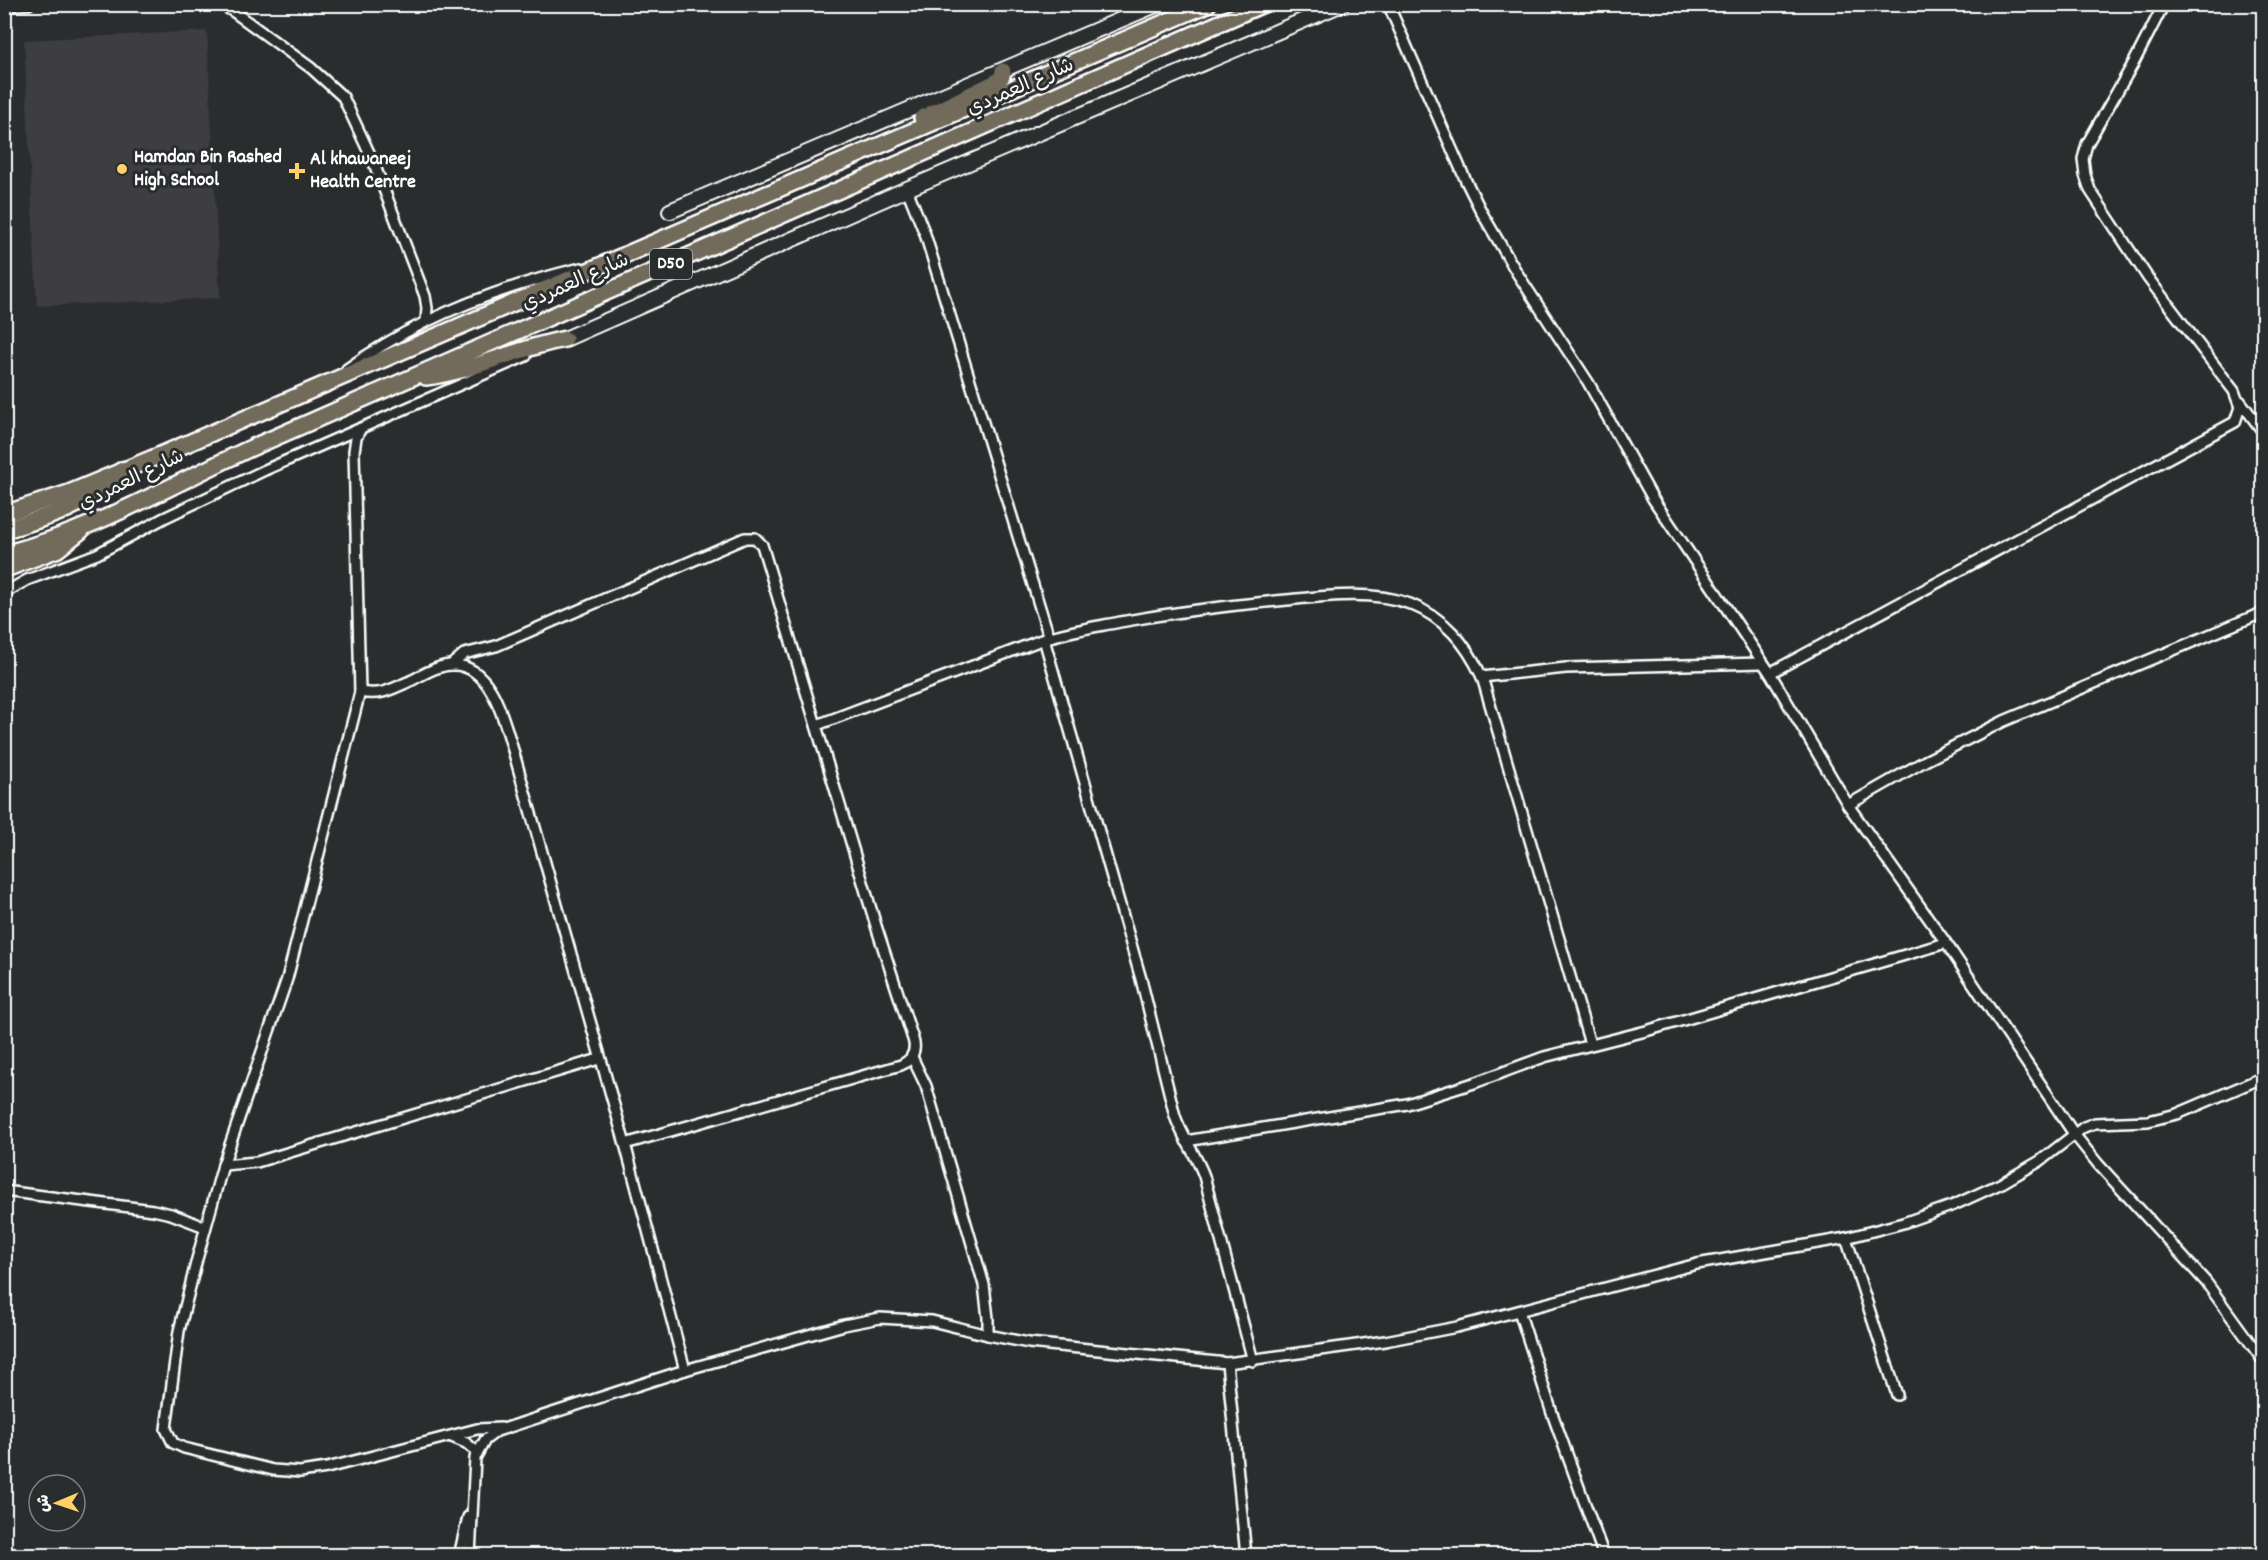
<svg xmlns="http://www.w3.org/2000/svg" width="2268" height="1560" font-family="Dekko,'Playpen Sans Arabic',sans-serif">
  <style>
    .built { fill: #3e3d42 }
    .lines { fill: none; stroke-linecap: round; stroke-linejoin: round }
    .street-casing { stroke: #fff; stroke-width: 14 }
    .secondary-casing { stroke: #fff; stroke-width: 18 }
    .primary-casing { stroke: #fff; stroke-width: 20 }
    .highway-casing { stroke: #fff; stroke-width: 21 }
    .street { stroke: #2a2d2e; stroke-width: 9 }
    .secondary { stroke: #2a2d2e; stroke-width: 14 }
    .primary { stroke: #726b5a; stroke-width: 15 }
    .highway { stroke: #726b5a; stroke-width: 16 }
    .poi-dot { fill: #ffd166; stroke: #2a2d2e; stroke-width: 2 }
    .labels { text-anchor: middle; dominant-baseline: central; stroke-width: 6; stroke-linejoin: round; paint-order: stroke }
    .shield { fill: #2a2d2e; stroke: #bfc0c0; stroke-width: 1.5 }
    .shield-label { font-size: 18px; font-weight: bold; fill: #fff }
    .street-label { font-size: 20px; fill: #fff; stroke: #2a2d2e }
    .poi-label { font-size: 20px; font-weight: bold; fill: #fff; stroke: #2a2d2e; text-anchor: start }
  </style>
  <rect width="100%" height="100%" fill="#2a2d2e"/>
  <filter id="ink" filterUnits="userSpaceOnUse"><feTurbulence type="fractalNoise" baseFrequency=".0167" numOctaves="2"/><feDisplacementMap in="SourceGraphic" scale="12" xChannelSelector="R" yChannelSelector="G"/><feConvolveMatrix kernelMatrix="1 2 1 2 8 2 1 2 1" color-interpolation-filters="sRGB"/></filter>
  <g filter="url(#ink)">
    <path class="built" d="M207,31l13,267 -183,8 -13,-266z"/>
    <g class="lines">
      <g class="street-casing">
        <g id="street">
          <path d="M220,4l14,8 77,56 32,29 30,64 52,135 2,12 -1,13"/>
          <path d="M1388,4l78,177 16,32 35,60 71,109 65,117 117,174 78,132 98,138 128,191 24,30 108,118 58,80"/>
          <path d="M4,6l25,-2"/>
          <path d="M907,189l18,45 124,403"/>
          <path d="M347,369c70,-51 150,-81 234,-101"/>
          <path d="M2240,401l24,32"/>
          <path d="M361,428l-5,10 -2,13 6,241 -73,287 -64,186 -26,94 -18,72 -13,98 7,14 11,5 89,22 27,2 27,-4 150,-39 24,-1"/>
          <path d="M4,593l23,-13 70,-26 67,-36 101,-48 261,-114"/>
          <path d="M1044,639l97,340 34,137c7,21 21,38 29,60l49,185"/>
          <path d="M451,665l13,-11 32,-8 249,-108h10l7,7 115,384 36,110c4,12 -1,21 -12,26l-276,79"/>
          <path d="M1770,673l465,-251 5,-15 -6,-16 -86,-113 -58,-88 -5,-15 -2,-16 4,-15 46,-80 31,-60"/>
          <path d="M1482,677l84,-9 196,-5"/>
          <path d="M360,692c21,4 29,-2 48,-10 13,-6 29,-17 44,-17 40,-1 52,56 61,85l112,394 60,226"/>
          <path d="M817,725l227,-86c24,-8 51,-12 76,-17 55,-10 111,-17 167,-22 39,-4 86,-10 123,4 35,14 56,39 72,73l108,367"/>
          <path d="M1848,805l77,-44 79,-40 260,-109"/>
          <path d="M912,1057l14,29 58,199 4,33v17"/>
          <path d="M1186,1141l221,-37 67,-21 70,-26 102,-26 300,-88"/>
          <path d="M223,1165l34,-3 342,-103"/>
          <path d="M4,1191l149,19 18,4 34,13"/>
          <path d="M1846,1238l51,157"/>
          <path d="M1519,1311l33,102 52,143"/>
          <path d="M1227,1363l19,193"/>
          <path d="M452,1437l14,6 11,9"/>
          <path d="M459,1556l9,-39"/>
          <path d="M470,1556l5,-98 10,-18 12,-9 188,-61 159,-45 36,-7 52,3 56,14 41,8 198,20 158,-22 72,-14 240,-63 149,-26 57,-15 51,-18 48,-22 38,-22 44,-34 11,-4 53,-2 29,-7 87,-37"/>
        </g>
      </g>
      <g class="secondary-casing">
        <g id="secondary">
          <path d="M670,211l488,-207"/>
          <path d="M565,339l342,-150 435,-185"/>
        </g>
      </g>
      <g class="primary-casing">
        <g id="primary">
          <path d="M922,118l76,-37 4,-5 1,-5"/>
          <path d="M426,377c48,-6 91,-29 139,-38"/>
          <path d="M4,514l65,-21 94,-39 1045,-450"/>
          <path d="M4,554c89,-23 165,-68 247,-106l1012,-444"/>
        </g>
      </g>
      <g class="highway-casing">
        <g id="highway">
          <path d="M4,530c48,-14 83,-24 119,-60"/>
          <path d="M4,569l53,-20 24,-19"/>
        </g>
      </g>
      <use href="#street" class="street"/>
      <use href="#secondary" class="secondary"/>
      <use href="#primary" class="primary"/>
      <use href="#highway" class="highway"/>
    </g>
  </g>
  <g class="poi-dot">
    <circle cx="122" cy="169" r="6"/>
    <path d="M294 162h6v6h6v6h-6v6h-6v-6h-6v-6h6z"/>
  </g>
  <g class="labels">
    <rect class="shield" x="650" y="249" width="42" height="30" rx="4.5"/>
    <g class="shield-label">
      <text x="671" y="264">D50</text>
    </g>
    <g class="street-label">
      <text transform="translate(1021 88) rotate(-24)">شارع العمردي</text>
      <text transform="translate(576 283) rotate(-24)">شارع العمردي</text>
      <text transform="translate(132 481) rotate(-26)">شارع العمردي</text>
    </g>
    <g class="poi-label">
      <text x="134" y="158">Hamdan Bin Rashed<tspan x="134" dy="23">High School</tspan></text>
      <text x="310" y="160">Al khawaneej<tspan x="310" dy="23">Health Centre</tspan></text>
    </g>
  </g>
  <rect width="2268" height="1560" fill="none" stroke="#2a2d2e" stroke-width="24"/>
  <rect x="12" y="12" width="2244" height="1536" fill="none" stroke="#fff" stroke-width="2" filter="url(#ink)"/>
  <g transform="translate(57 1503) rotate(268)"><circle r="28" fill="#2a2d2e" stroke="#7f8182" stroke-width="1.5"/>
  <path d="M0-4.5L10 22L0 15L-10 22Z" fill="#ffd166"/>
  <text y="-9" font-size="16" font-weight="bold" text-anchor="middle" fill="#ffffff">ش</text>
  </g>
</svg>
